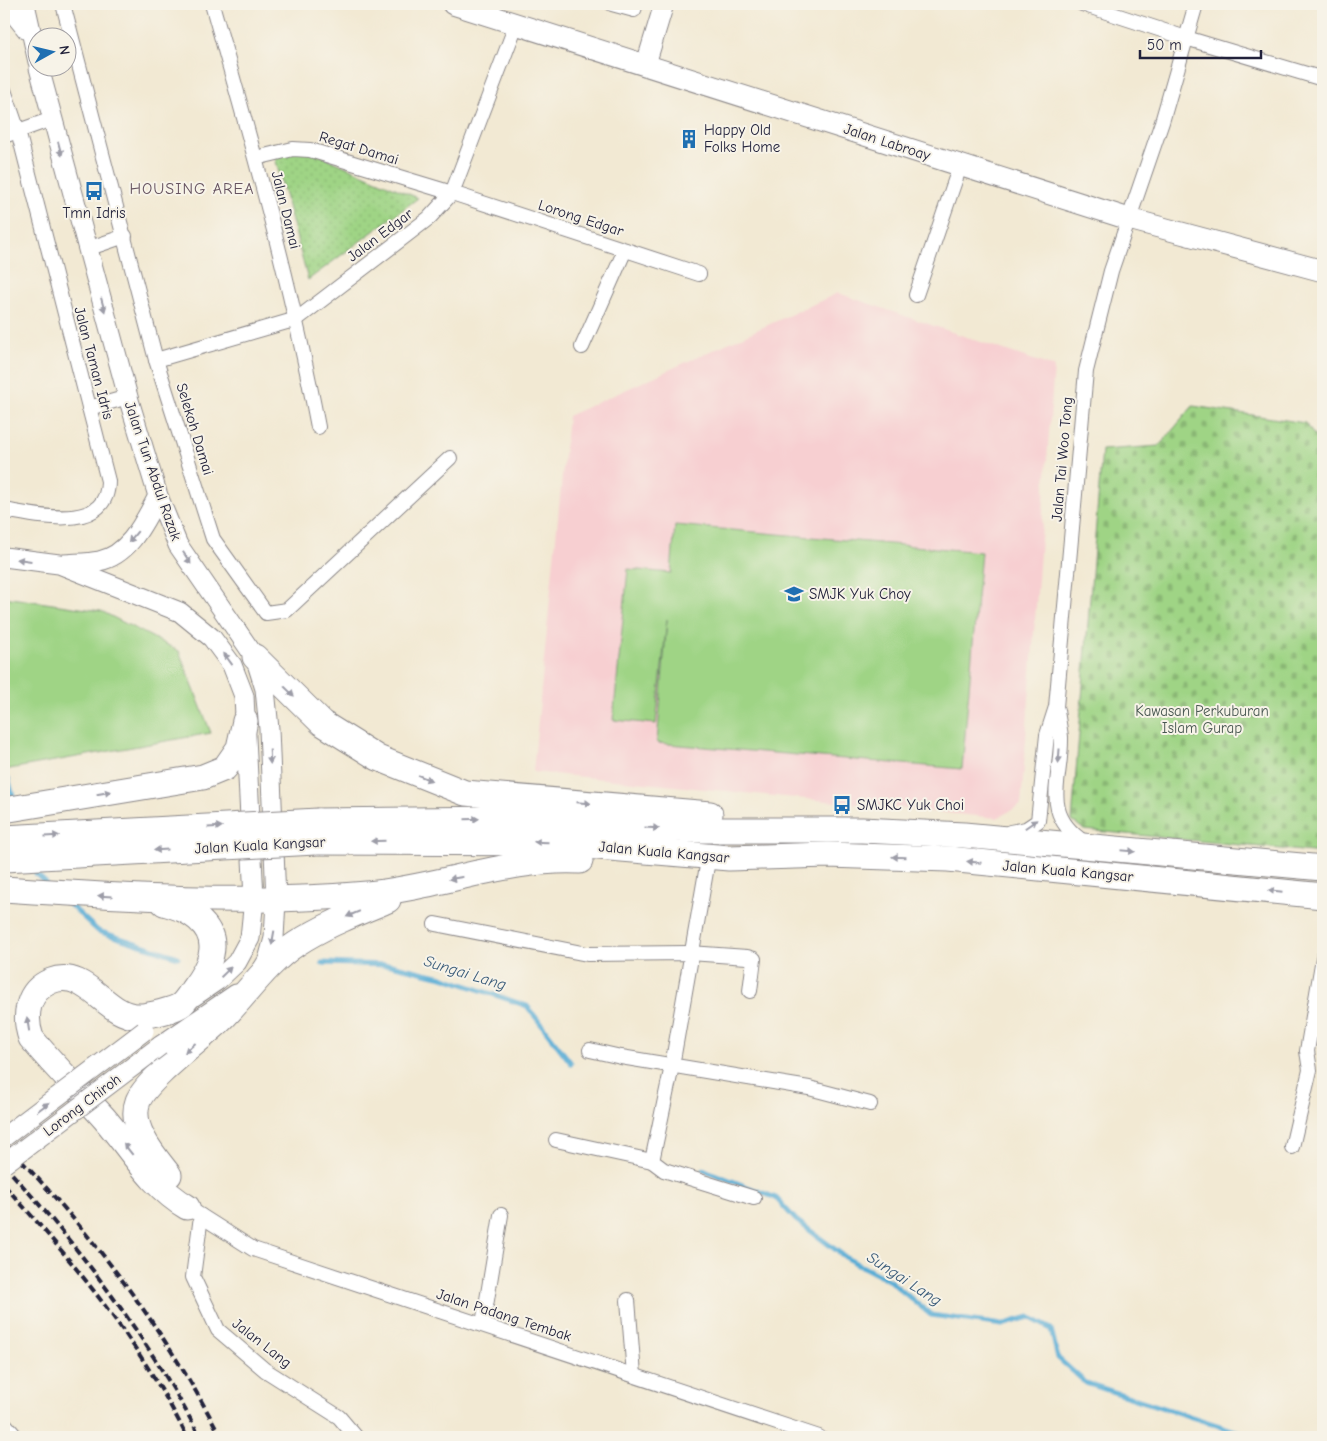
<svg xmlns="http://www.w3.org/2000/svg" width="1327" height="1441" font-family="'Comic Neue',sans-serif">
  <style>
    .built { fill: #f7cfd1 }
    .grass { fill: #9fd485; stroke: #607b60 }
    .cemetery { fill: url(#cemetery-stones); stroke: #607b60 }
    .park { fill: url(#park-dots); stroke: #607b60 }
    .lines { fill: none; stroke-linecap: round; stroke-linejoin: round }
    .stream { stroke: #5aadd5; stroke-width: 5 }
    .street-casing { stroke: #8a8687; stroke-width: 16 }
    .secondary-casing { stroke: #8a8687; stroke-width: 21 }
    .primary-casing { stroke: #8a8687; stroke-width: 23 }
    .highway-casing { stroke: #8a8687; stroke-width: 27 }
    .street { stroke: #fff; stroke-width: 14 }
    .secondary { stroke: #fff; stroke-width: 19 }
    .primary { stroke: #fff; stroke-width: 21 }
    .highway { stroke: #fff; stroke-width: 25 }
    .rail { stroke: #22223b; stroke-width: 4; stroke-dasharray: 8 4; stroke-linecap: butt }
    .secondary-bridge-casing { stroke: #8a8687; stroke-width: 21; stroke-linecap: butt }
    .highway-bridge-casing { stroke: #8a8687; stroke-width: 27; stroke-linecap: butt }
    .secondary-bridge { stroke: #fff; stroke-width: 19 }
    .highway-bridge { stroke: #fff; stroke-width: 25 }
    .oneway { fill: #9c9ca7 }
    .labels { text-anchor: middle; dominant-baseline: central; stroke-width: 4; stroke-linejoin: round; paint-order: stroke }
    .poi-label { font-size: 15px; fill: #22223b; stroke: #f7f3e8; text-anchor: start }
    .street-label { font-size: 15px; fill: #22223b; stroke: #f7f3e8 }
    .park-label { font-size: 15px; fill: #485751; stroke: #f7f3e8 }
    .neighbourhood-label { font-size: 16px; letter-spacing: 1px; fill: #665360; stroke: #f7f3e8 }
    .water-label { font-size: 16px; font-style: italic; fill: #385a79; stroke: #f7f3e8 }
  </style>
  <defs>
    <pattern id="cemetery-stones" width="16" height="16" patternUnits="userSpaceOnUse" patternTransform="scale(1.25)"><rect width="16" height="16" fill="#9fd485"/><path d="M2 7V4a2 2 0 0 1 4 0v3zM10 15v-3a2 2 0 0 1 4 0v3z" fill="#89b674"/></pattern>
    <pattern id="park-dots" width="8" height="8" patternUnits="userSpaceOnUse" patternTransform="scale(1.25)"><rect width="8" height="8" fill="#9fd485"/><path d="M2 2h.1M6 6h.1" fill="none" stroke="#89b674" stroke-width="1.8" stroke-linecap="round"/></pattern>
  </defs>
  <rect width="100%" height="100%" fill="#f7f3e8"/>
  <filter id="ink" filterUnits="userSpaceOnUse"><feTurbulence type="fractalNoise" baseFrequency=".02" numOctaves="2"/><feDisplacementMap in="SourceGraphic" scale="10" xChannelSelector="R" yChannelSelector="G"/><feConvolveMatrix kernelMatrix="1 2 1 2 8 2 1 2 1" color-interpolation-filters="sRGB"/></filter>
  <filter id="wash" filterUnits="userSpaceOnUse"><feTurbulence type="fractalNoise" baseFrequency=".0096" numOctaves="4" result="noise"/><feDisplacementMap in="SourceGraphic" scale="20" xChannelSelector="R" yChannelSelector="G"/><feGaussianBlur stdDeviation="1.12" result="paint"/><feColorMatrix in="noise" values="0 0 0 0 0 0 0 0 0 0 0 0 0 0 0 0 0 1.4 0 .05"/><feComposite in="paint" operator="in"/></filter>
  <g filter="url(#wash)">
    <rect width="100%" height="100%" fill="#f2e9d3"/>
    <path class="built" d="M838,293l216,74 -33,438 -24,13 -464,-46 35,-356z"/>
    <g class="grass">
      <path d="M675,525l306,27 -19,217 -305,-26 10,-124 -11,105 -43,-4 15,-151 43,4z"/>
      <path d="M4,597l97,14 78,40 32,82 -207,37z"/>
    </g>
    <path class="cemetery" d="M1193,406l112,17 14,19 4,1v410l-238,-23 -13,-9 30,-371 57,-4z"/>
    <path class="park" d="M271,143l32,5 115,50 -110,82z"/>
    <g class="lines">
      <g class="stream">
        <path d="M4,776l4,2 6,22"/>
        <path d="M33,864l3,10 10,9"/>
        <path d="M67,902l31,29 80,26"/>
        <path d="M322,963l69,2 51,12 85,29 44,57"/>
        <path d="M704,1170l72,28 20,22 52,39 42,22 41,34 71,10 27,-8 22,12 7,29 28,25 168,54"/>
      </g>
    </g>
  </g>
  <g filter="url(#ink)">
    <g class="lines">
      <g class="street-casing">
        <g id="street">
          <path d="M63,4l93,356 57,179 53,74 21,-3 163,-152"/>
          <path d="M212,4c40,140 79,280 106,423"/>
          <path d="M612,4l22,6 2,-6"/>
          <path d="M1082,4l104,34 137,41"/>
          <path d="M4,90l14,41 90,350c0,53 -73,34 -104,29"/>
          <path d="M4,136l48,-17"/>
          <path d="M256,158l37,-9 17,1 142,43 247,81"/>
          <path d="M87,249l38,-13"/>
          <path d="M916,295l44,-129"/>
          <path d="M582,347l43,-97"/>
          <path d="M156,360l141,-41 132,-101 23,-25 64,-168"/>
          <path d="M89,408l39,-11"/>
          <path d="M1057,710c1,9 3,18 4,27 1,44 -21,76 23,105"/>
          <path d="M1010,832l16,-3 12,-8 9,-86 9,-28 30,-336 25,-100 51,-149 34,-118"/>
          <path d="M707,866l-35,200 -20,95 12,9 90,28"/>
          <path d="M435,924l152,30 103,-1 57,4 7,2 -4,32"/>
          <path d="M590,1050l31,7 188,31 61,16"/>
          <path d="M556,1140l96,21"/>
          <path d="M1292,1147l18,-77 -3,-19 16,-93"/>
          <path d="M187,1207l66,42 566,188"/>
          <path d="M201,1216l-8,61 25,53 47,40 74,47 17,20"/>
          <path d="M628,1300l6,75"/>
          <path d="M483,1324l18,-109"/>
          <path d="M4,1423l12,14"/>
        </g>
      </g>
      <g class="secondary-casing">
        <g id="secondary">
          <path d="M6,4l21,26"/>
          <path d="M25,4l13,58"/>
          <path d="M646,64l18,-60"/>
          <path d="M39,68l89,329 30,99 20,49 77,112 10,32 4,40 7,171 -2,38 -6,22 -6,10"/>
          <path d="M4,557l55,7 121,48 32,26 20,27 12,31 10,203 -4,39 -13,24 -19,18 -28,19"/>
          <path d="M64,564c12,-1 24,-1 35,-3 31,-6 46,-41 59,-65"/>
          <path d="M160,1046l76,-52"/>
        </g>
      </g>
      <g class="primary-casing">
        <path id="primary" d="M453,4l676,215 194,52"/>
      </g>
      <g class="highway-casing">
        <g id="highway">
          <path d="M255,657l67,66 56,35 87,35 245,21"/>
          <path d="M4,810l199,-33 22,-9 14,-20 6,-27"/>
          <path d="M318,821l188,-2 187,11h169l102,5 359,33"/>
          <path d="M315,842l235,1 179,15 99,-3 120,4 375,37"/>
          <path d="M4,889c121,8 242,16 363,5 70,-6 144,-37 213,-33"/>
          <path d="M164,903c13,4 24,7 34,16 26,22 11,49 -5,70 -3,5 -7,11 -11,15 -7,6 -34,12 -44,12 -32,1 -51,-49 -87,-35 -25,10 -27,36 -20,57 23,28 49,53 73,80 27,31 47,68 83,89"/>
          <path d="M169,1175c-14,-18 -41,-48 -31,-74 9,-22 65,-63 84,-82 25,-25 44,-55 74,-75 29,-19 61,-31 92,-44"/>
        </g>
      </g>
      <use href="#street" class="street"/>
      <use href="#secondary" class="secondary"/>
      <use href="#primary" class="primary"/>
      <use href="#highway" class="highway"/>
      <g class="rail">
        <path d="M4,1143c86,87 160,185 217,294"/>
        <path d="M4,1165c76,83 144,172 196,272"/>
        <path d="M4,1185c70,77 137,159 183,252"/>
      </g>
      <g class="secondary-bridge-casing">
        <g id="secondary-bridge">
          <path d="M4,1137l140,-106"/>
          <path d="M4,1164l156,-118"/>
        </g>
      </g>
      <g class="highway-bridge-casing">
        <g id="highway-bridge">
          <path d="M4,838l314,-17"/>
          <path d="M4,859l311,-17"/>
        </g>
      </g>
      <use href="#secondary-bridge" class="secondary-bridge"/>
      <use href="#highway-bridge" class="highway-bridge"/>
    </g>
    <defs><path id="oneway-solid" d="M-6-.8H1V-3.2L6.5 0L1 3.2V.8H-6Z" transform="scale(1.25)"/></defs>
    <g class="oneway">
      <use href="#oneway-solid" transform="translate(60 149) rotate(75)"/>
      <use href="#oneway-solid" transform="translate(103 305) rotate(75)"/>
      <use href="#oneway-solid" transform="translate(133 537) rotate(129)"/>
      <use href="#oneway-solid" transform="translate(187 558) rotate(57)"/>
      <use href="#oneway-solid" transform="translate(24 560) rotate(-173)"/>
      <use href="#oneway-solid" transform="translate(228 659) rotate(-126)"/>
      <use href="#oneway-solid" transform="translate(289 691) rotate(44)"/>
      <use href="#oneway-solid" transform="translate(1059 756) rotate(94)"/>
      <use href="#oneway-solid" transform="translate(270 757) rotate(88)"/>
      <use href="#oneway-solid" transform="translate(425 778) rotate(22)"/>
      <use href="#oneway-solid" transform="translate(104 793) rotate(-10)"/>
      <use href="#oneway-solid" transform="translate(584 803) rotate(5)"/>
      <use href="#oneway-solid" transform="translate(472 819) rotate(-1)"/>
      <use href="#oneway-solid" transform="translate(1031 824) rotate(-35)"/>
      <use href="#oneway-solid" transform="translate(215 827) rotate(-3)"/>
      <use href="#oneway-solid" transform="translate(652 828) rotate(4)"/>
      <use href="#oneway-solid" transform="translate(52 836) rotate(-3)"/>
      <use href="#oneway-solid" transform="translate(378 841) rotate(179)"/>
      <use href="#oneway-solid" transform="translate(541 842) rotate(-179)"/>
      <use href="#oneway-solid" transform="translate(161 850) rotate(177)"/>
      <use href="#oneway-solid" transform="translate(1128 851) rotate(5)"/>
      <use href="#oneway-solid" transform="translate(899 857) rotate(-178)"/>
      <use href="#oneway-solid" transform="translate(974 862) rotate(-175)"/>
      <use href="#oneway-solid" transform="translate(456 878) rotate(170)"/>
      <use href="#oneway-solid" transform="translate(1275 891) rotate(-174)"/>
      <use href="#oneway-solid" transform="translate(105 896) rotate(-176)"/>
      <use href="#oneway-solid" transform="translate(353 914) rotate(157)"/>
      <use href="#oneway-solid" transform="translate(273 938) rotate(100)"/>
      <use href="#oneway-solid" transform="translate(226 972) rotate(-44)"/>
      <use href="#oneway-solid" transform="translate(28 1024) rotate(-99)"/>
      <use href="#oneway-solid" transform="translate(190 1048) rotate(138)"/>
      <use href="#oneway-solid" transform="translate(43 1107) rotate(-37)"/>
      <use href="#oneway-solid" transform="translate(128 1149) rotate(-128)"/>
    </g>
  </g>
  <defs>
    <g id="building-bare" transform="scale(1.5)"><path d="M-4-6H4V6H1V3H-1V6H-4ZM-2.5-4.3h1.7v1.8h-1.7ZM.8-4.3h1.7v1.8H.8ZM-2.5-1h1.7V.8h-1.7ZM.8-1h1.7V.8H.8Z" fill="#1f6fb2" stroke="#f7f3e8" stroke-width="2.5" paint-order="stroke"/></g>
    <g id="bus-bare" transform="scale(1.5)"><path d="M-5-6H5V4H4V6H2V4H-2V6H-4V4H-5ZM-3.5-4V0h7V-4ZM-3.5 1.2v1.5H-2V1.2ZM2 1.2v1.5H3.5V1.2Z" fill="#1f6fb2" stroke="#f7f3e8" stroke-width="2.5" paint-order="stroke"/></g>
    <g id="school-bare" transform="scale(1.5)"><path d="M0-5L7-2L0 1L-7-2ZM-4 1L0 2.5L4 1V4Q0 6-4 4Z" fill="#1f6fb2" stroke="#f7f3e8" stroke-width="2.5" paint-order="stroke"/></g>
  </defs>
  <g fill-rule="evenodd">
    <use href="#building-bare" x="689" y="139"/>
    <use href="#bus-bare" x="94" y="191"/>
    <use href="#school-bare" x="794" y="594"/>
    <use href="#bus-bare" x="842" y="805"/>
  </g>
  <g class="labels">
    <g class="poi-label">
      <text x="704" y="130">Happy Old<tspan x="704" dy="17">Folks Home</tspan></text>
      <text x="94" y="213" text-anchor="middle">Tmn Idris</text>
      <text x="809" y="594">SMJK Yuk Choy</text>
      <text x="857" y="805">SMJKC Yuk Choi</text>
    </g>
    <g class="street-label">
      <text transform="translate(887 142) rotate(18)">Jalan Labroay</text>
      <text transform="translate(359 148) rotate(17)">Regat Damai</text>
      <text transform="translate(286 210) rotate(76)">Jalan Damai</text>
      <text transform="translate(581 218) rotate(18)">Lorong Edgar</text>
      <text transform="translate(380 235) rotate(-37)">Jalan Edgar</text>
      <text transform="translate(94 363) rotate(75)">Jalan Taman Idris</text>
      <text transform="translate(195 429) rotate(73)">Selekoh Damai</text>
      <text transform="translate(1062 459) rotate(-85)">Jalan Tai Woo Tong</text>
      <text transform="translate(153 471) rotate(71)">Jalan Tun Abdul Razak</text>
      <text transform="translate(260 845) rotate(-3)">Jalan Kuala Kangsar</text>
      <text transform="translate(664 852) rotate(5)">Jalan Kuala Kangsar</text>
      <text transform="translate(1068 871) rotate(5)">Jalan Kuala Kangsar</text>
      <text transform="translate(82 1105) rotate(-37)">Lorong Chiroh</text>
      <text transform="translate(504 1315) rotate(18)">Jalan Padang Tembak</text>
      <text transform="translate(262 1343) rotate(38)">Jalan Lang</text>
    </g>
    <g class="park-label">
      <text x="1202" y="711">Kawasan Perkuburan<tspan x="1202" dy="17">Islam Gurap</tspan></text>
    </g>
    <g class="neighbourhood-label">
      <text x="192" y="189">HOUSING AREA</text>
    </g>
    <g class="water-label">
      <text transform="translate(465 973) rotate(17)">Sungai Lang</text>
      <text transform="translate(904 1279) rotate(33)">Sungai Lang</text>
    </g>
  </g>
  <rect width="1327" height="1441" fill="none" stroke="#f7f3e8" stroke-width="20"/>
  <g transform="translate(52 52) rotate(82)"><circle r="24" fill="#f7f3e8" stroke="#a29fa3"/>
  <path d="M0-4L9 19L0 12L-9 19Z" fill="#1f6fb2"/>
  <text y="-8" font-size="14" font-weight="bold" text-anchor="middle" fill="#22223b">N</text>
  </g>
  <path d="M1140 50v8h121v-8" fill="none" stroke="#22223b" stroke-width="2.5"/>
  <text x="1147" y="50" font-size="15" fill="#22223b" stroke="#f7f3e8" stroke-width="4" paint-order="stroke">50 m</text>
</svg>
